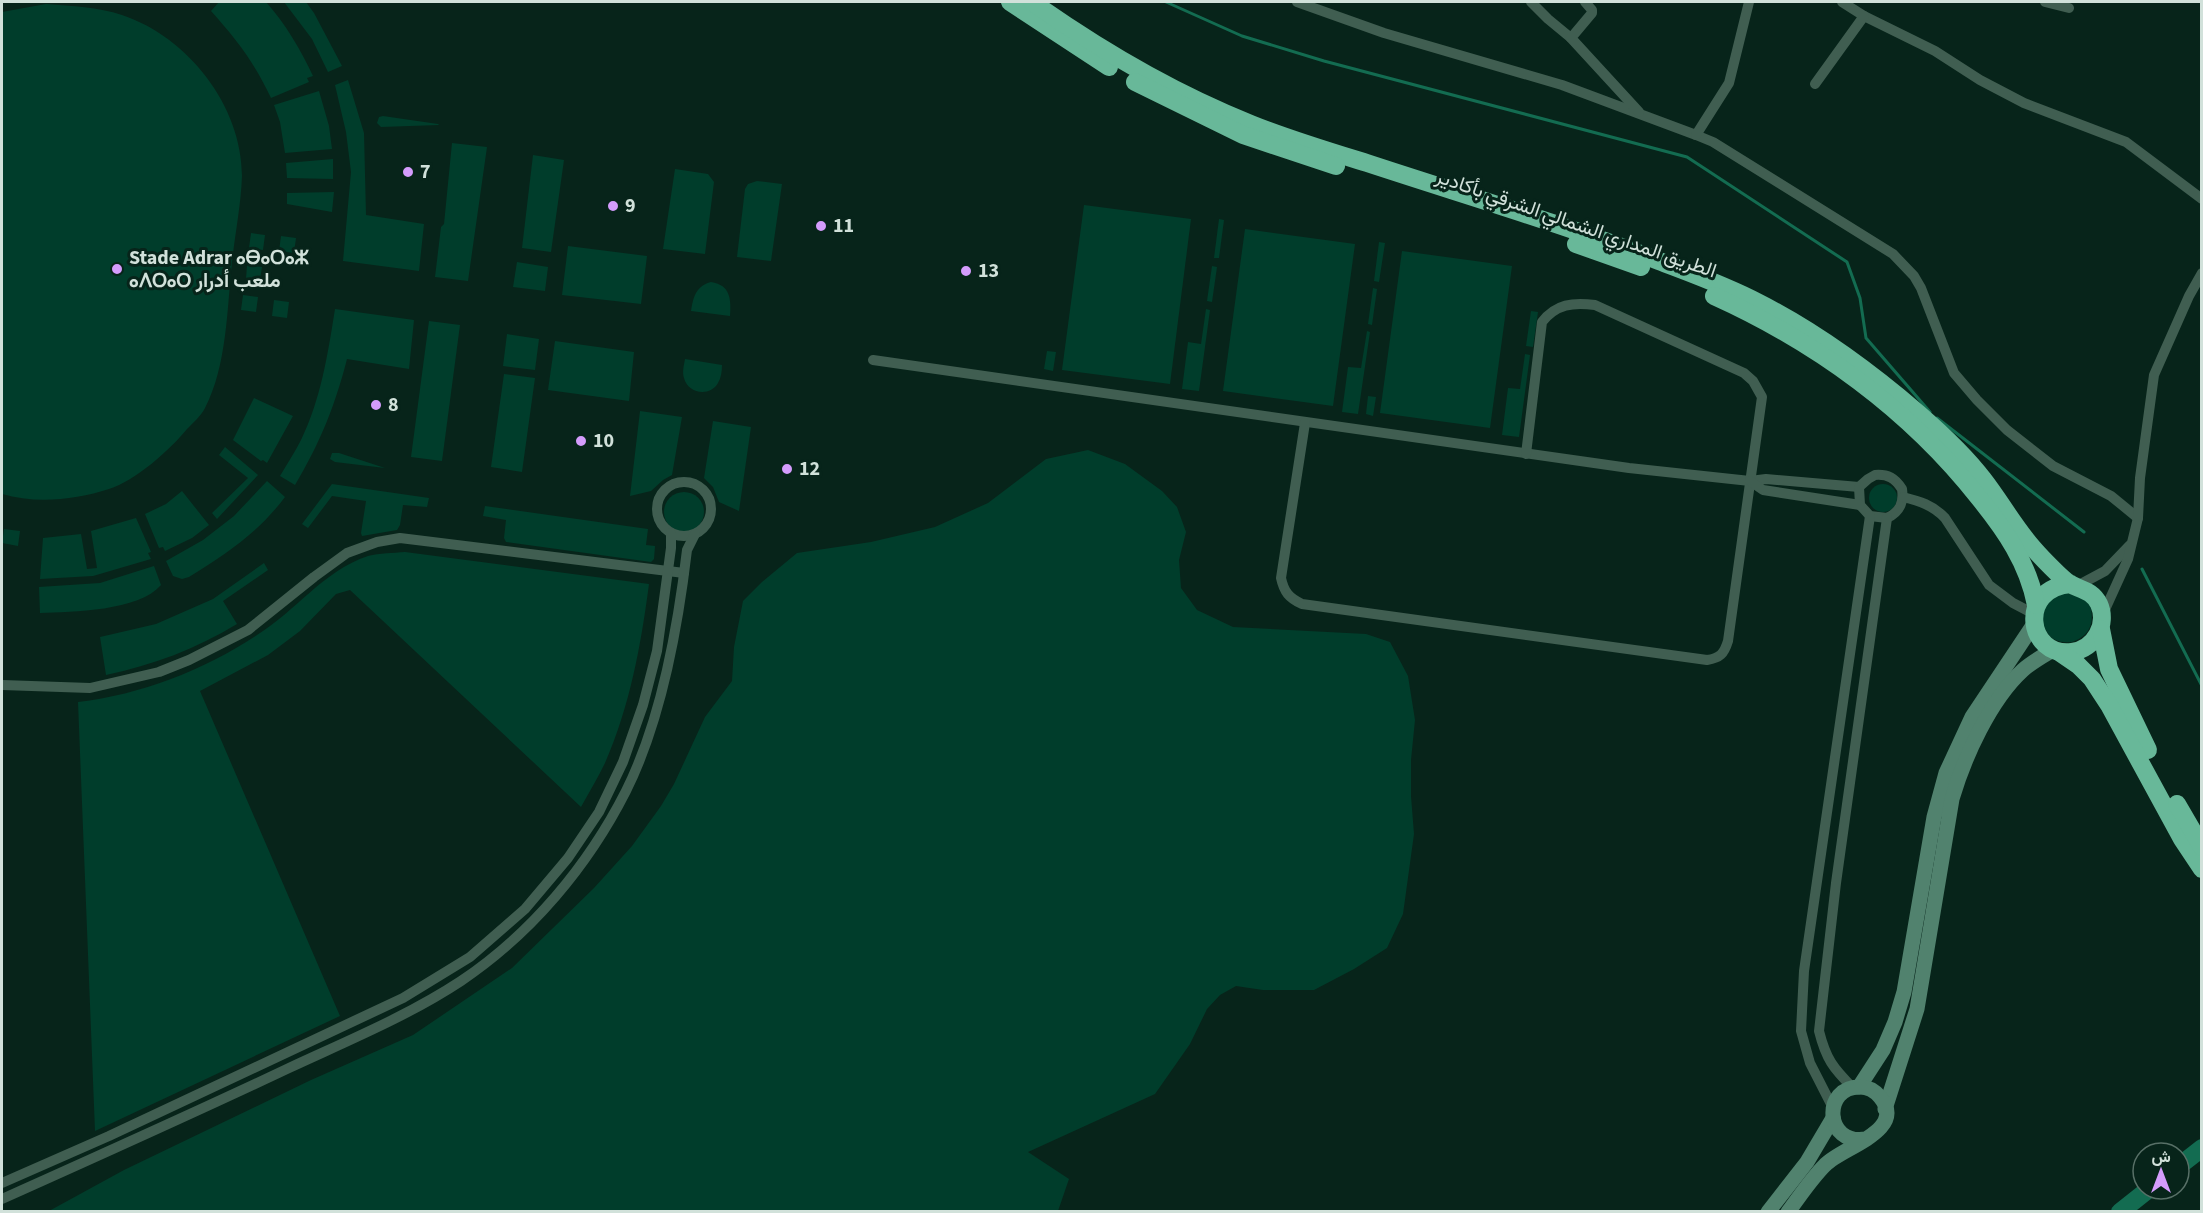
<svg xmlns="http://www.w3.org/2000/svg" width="2203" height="1213" font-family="'Source Sans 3',Vazirmatn,'Noto Sans Tifinagh',sans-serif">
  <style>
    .green { fill: #003d2b }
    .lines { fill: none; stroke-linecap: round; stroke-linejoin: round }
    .stream { stroke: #136c51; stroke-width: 3 }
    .river { stroke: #136c51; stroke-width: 18 }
    .street { stroke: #405e51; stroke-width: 10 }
    .secondary { stroke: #51826e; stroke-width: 15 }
    .highway { stroke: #68b899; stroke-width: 18 }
    .poi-dot { fill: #d49cfc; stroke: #07241a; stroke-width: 2 }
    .labels { text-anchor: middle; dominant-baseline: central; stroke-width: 6; stroke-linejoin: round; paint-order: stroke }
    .poi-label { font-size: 20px; font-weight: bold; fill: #d1e1da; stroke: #07241a; text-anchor: start }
    .street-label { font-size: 20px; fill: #d1e1da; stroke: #07241a }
  </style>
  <rect width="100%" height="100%" fill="#07241a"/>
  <g class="green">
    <path d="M219,2h47c19,21 35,48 47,74l-6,2 2,4 -38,16c-17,-36 -34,-58 -60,-87z"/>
    <path d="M284,2h22l8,11 28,53 -14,6 -16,-33z"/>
    <path d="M46,4c26,2 52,3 76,11 66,22 120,91 120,161 -1,29 -7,58 -10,86 -5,47 -5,104 -27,146 -4,8 -12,15 -18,21 -17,21 -52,52 -78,60 -33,11 -74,15 -107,5v-482z"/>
    <path d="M348,80l16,53 2,82 58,9 -5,47 -76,-10 8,-89 -5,-40 -11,-47z"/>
    <path d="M319,91l10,35 3,23 -47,4 -5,-31 -6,-17z"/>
    <path d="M383,116l55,8 1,1 -58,2 -4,-4 2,-6z"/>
    <path d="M452,143l35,4 -19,134 -33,-4 6,-50 3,-3z"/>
    <path d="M533,155l31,5 -13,92 -29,-4z"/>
    <path d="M333,159v20l-46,-1 -1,-15z"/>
    <path d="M675,169l33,5 6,8 -9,72 -42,-5z"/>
    <path d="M757,181l25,3 -11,77 -34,-4 8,-68 3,-5z"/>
    <path d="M334,192l-2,20 -45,-8v-11z"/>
    <path d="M1084,205l107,14 -21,165 -108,-14z"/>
    <path d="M1219,219l5,1 -5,38h-5z"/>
    <path d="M1245,229l110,15 -22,162 -110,-15z"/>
    <path d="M251,233l14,2 -2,15 -14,-2z"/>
    <path d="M281,236l15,2 -2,15 -15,-2z"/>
    <path d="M1379,242l6,1 -6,39 -5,-1z"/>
    <path d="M568,246l79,10 -6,48 -79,-9z"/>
    <path d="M1402,251l110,15 -22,162 -110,-15z"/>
    <path d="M517,262l31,5 -3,24 -32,-4z"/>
    <path d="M247,265l15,2 -2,13 -14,-1z"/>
    <path d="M1212,266l5,1 -5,35 -5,-1z"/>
    <path d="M711,282c20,3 20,18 19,34l-39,-5c2,-14 5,-25 20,-29z"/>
    <path d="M1373,288l4,1 -5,36 -4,-1z"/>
    <path d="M243,295l15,2 -2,15 -15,-2z"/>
    <path d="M274,300l15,2 -2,16 -15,-2z"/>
    <path d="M335,309l79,11 -5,49 -62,-10c-12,47 -27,84 -52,126l-15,-9c7,-12 15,-24 21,-36 20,-41 27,-87 34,-131z"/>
    <path d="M1206,309l4,1 -11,81 -17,-2 6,-47 13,2z"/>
    <path d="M1531,311l7,1 -5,35 -7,-1z"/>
    <path d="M429,321l31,4 -18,136 -31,-4z"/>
    <path d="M1367,331l3,1 -12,82 -16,-2 6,-45 13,1z"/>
    <path d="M507,334l32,5 -4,31 -32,-4z"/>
    <path d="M555,341l79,11 -5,49 -81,-11z"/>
    <path d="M1047,351l9,1 -3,19 -9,-2z"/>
    <path d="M1525,354l5,1 -11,82 -17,-2 6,-47 12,1z"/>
    <path d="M685,359l37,6c0,6 -1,13 -4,18 -8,14 -30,11 -34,-5 -2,-6 0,-13 1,-19z"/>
    <path d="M504,374l31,4 -13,94 -31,-5z"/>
    <path d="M1368,396l8,1 -3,19 -7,-2z"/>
    <path d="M254,398l39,18 -26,47 -4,-3 -2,1 -28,-21z"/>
    <path d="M640,411l42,6 -10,58 -9,5 -12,11 -21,5z"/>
    <path d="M713,421l38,6 -12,84 -20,-9 -6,-15 -9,-9z"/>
    <path d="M225,447l33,28 -41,44 -5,-6 36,-35 -29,-23z"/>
    <path d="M1088,450l37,14 37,27 15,16 9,25 -7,28 2,28 16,22 36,17 133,7 24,8 18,34 7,44 -4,40v36l3,38 -11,80 -16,34 -33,21 -40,21h-51l-27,-4 -16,9 -13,14 -17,35 -35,50 -127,58 41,27 -11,32h-1009l75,-41 187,-90 102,-45 99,-67 82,-80 38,-42 29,-40 13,-22 31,-67 27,-36 2,-34 9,-46 19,-19 35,-29 74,-11 64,-15 53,-24 58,-44z"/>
    <path d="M332,453h7l46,15 -50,-6 -5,-3z"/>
    <path d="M267,481l18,16c-27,36 -58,56 -96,80l-7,2 -9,-3 -7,-15 37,-21 31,-24z"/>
    <circle cx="1883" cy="498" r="14"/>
    <path d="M332,484l97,14 -2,9 -24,-2 -3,20 -3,5 -35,6 -1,-3 5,-32 -34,-5 -24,32 -6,-4z"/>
    <path d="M182,491l27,34 -17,13 -27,13 -2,-4 -4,1 -14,-34 21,-10z"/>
    <circle cx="684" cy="512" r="20"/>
    <path d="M485,506l163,23 -2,16 9,1 -1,13 -3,3 -145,-20 -2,-4 2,-18 -23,-4z"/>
    <path d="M136,518l15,34 -3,1 3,6 -58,17 -53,3 3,-41 38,-4 6,35 10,-1 -6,-37z"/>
    <path d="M4,529l16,2 -2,15 -16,-3z"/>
    <path d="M405,552l244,32c-8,61 -19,122 -44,179 -7,15 -16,29 -24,44l-231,-217 -14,4 -36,37 -32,24 -68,36 140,325 -245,115 -17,-429c64,-8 124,-31 179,-67 39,-24 66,-64 111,-79 12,-3 25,-3 37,-4z"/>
    <path d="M264,563l4,7 -45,31 14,23c-41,25 -84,41 -131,51l-6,-38 56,-13 57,-25z"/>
    <path d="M154,566l7,19c-22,26 -89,27 -121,28l-1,-26 61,-4z"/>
    <path d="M2060,590l29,11c6,19 3,34 -17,41 -23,2 -27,-10 -32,-30z"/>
  </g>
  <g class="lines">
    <g class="stream">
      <path d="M1166,2l76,34 82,25 363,96 160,105 13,36 6,40 64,74"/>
      <path d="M1937,418l147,114"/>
      <path d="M2142,569l60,117"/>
    </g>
    <g class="river">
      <path d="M2179,1166l23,-18"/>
      <path d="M2120,1212l29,-23"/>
    </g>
    <g class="street">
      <path d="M1297,2l87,31 178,52 134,50 17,7 180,112 21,22 7,12 33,85 23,27 30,30 46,36 58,30 27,22"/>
      <path d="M1531,2l17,17 23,19"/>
      <path d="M1585,2l7,8v3l-21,25 68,74"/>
      <path d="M2045,2l24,6"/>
      <path d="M1864,16l71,35 45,29 44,23 102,39 76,57"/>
      <path d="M1815,84l49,-68 -22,-14"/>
      <path d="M1696,135l33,-52 20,-81"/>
      <path d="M873,360l756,108 121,13 16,-2 93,8"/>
      <path d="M1305,423l-24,155c3,14 8,20 21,26l405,56c13,-2 17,-6 21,-19l34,-244 -9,-16 -9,-8 -149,-68c-22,-3 -39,-1 -53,17l-16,132"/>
      <path d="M1875,475c13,-1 20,3 27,14 2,14 -2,23 -15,29l-17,-2 -10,-11 -1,-18 9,-8z"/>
      <path d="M1750,481l13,9 97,15"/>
      <circle cx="684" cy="509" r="27"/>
      <path d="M1903,497c16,4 30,8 42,21l44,67 24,18 21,11"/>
      <path d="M2077,586l28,-15 25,-26"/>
      <path d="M2103,614l25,-55 10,-41 2,-40 14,-103 35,-79 13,-23"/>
      <path d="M2,685l88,3 69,-16 30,-12 59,-30 66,-53 33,-24 30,-11 23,-4 284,35"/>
      <path d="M1853,1088c-20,-20 -27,-29 -34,-57l17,-148 51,-365"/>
      <path d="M1833,1108l-23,-45 -9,-32 3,-60 66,-455"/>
      <path d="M2,1183l107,-47 294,-138 67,-41 55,-48 43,-51 31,-46 24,-50 20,-57 14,-54 14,-103v-15"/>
      <path d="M2,1199c96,-43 192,-86 287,-131 58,-27 119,-52 172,-87 70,-47 127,-115 165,-190 35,-70 52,-164 61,-241l8,-16"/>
    </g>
    <g class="secondary">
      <path d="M1859,1087l24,-37 12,-28 9,-30 30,-175 12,-44 26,-56 62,-93"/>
      <path d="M1885,1109l32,-100 35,-210c12,-41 38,-99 71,-129 9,-8 20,-14 30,-20"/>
      <path d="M1768,1212l39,-50 26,-44"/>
      <path d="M1788,1212c12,-16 23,-33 37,-47 17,-18 83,-34 55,-68 -5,-6 -12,-10 -20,-10 -38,-1 -36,59 6,52"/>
    </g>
    <g class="highway">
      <path d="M1010,2l99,65"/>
      <path d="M1032,2c68,48 141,91 219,122 37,15 77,27 116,39 97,32 196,61 292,98 34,13 68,25 100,42 57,29 110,68 159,110 23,20 47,42 65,66 18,23 32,49 51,70 7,8 28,30 36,35 11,6 22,6 29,20 9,20 -4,45 -27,48 -45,6 -55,-64 -1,-68"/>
      <path d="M1135,82l108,53 93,31"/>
      <path d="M1576,244l65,23"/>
      <path d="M1714,296c102,46 196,114 265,202 26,32 49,65 57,107"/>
      <path d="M2101,629l8,40 39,81"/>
      <path d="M2059,652l19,13 14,14 17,26 73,134 20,30"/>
      <path d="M2177,804l25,43"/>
    </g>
  </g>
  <g class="poi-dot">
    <circle cx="408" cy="172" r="6"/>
    <circle cx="613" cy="206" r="6"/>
    <circle cx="821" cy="226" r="6"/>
    <circle cx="117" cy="269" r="6"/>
    <circle cx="966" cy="271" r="6"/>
    <circle cx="376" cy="405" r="6"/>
    <circle cx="581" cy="441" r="6"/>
    <circle cx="787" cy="469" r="6"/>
  </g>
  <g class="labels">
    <g class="poi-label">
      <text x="420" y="172">7</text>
      <text x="625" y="206">9</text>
      <text x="833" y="226">11</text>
      <text x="129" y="258">Stade Adrar ⴰⴱⴰⵔⴰⵣ<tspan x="129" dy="23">ⴰⴷⵔⴰⵔ ملعب أدرار</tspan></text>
      <text x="978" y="271">13</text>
      <text x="388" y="405">8</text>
      <text x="593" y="441">10</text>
      <text x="799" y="469">12</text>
    </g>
    <g class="street-label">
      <text transform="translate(1576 224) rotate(19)">الطريق المداري الشمالي الشرقي بأكادير</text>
    </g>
  </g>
  <rect width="2203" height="1213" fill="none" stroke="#d1e1da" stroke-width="6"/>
  <g transform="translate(2161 1171)"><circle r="28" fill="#07241a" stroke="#587067" stroke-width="1.5"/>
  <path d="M0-4.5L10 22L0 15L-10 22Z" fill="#d49cfc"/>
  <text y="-9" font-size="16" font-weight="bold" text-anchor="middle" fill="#d1e1da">ش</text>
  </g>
</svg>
